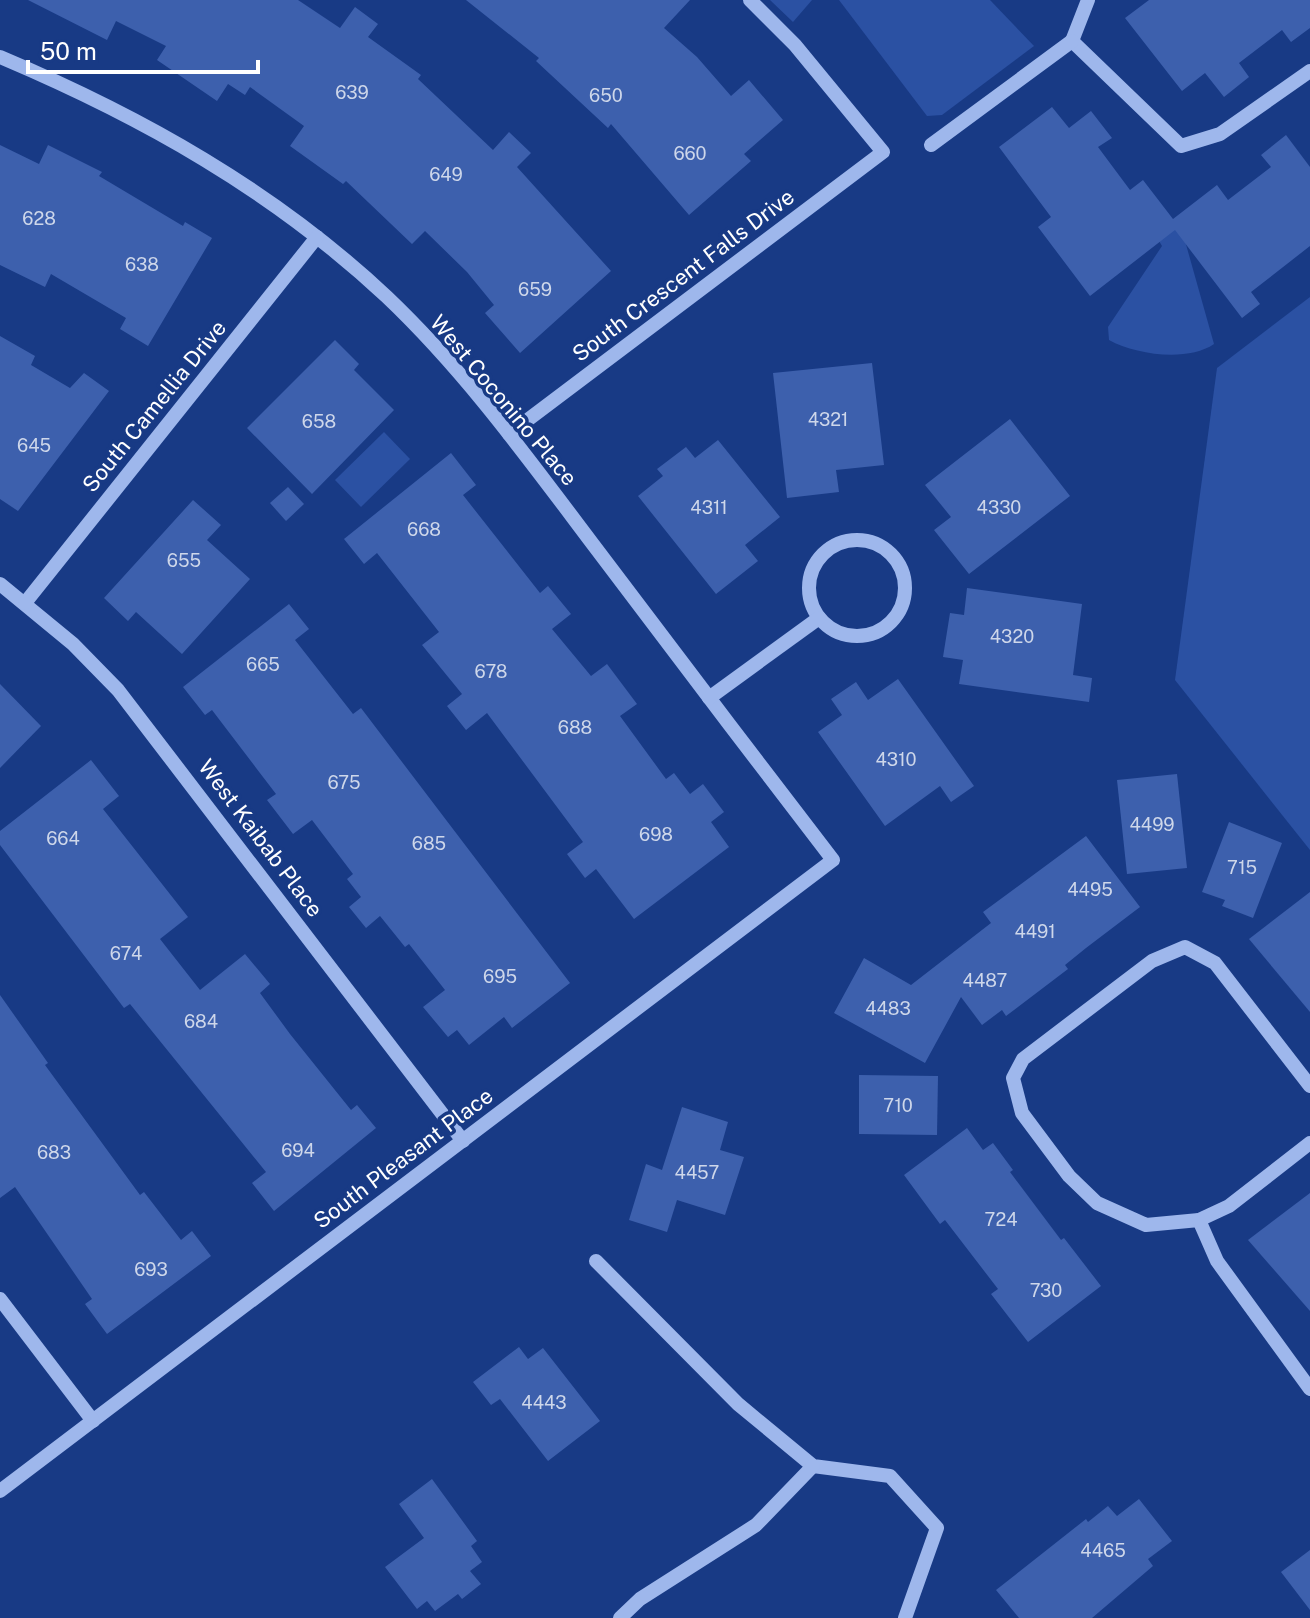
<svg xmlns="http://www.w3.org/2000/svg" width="1310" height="1618" font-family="'Public Sans',sans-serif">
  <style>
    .green { fill: #2b51a3 }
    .building { fill: #3d60ad }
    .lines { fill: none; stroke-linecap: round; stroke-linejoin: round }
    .minor { stroke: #9eb7ec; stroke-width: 14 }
    .labels { text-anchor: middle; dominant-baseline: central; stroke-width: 7; stroke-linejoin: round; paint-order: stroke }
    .number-label { font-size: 18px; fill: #ced7ea }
    .street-label { font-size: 22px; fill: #fff; stroke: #183a85 }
  </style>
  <rect width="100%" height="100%" fill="#183a85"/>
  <g class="green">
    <path d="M770,0h42l-19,22z"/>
    <path d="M839,0h151l44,46 -92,69 -15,1z"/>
    <path d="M1178,216l36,128c-26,18 -78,11 -105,-4l-1,-13 54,-81 -7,-12z"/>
    <path d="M1310,297v553l-135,-170 42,-312z"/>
    <path d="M384,432l26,27 -49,48 -26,-27z"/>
  </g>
  <g class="building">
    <path d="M28,0h270l42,28 15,-21 23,17 -10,13 53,38 -3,4 75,71 16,-18 22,21 -14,14 94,104 -91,82 -35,-40 9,-8 -27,-33 -42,-41 -13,13 -66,-63 -3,3 -53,-38 14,-20 -54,-39 -5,8 -17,-11 -11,17 -60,-41 9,-14 -50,-25 -9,19z"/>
    <path d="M466,0h224l-26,28 33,29 34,39 18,-16 34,40 -39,34 7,7 -62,54 -78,-91 -3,4 -72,-67 3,-3z"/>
    <path d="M1149,0h161v28l-19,14 -9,-12 -43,33 10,14 -25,20 -19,-24 -23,18 -57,-73z"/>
    <path d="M1052,107l17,21 22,-17 21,27 -14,9 32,43 13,-10 30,39 44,-34 11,15 43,-33 -10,-12 25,-20 24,32v79l-59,46 9,12 -18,14 -67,-88 -85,66 -52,-69 13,-10 -52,-70z"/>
    <path d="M0,145l39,19 9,-19 54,27 -3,4 84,50 2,-4 27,16 -64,108 -28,-17 6,-11 -75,-44 -6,13 -45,-22z"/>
    <path d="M0,336l35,20 -4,9 39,23 14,-15 25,18 -91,120 -18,-12z"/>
    <path d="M335,340l24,24 -5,6 40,40 -82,84 -65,-66z"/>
    <path d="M872,363l12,102 -48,5 3,22 -52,6 -14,-125z"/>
    <path d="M1010,419l60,77 -101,78 -35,-44 17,-13 -26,-32z"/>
    <path d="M718,440l62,77 -35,28 13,16 -42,33 -78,-98 25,-20 -6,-7 29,-22 9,11z"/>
    <path d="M451,453l25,32 -13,10 77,98 8,-7 23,28 -19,15 39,47 16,-12 30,40 -17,12 46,63 8,-6 16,21 13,-10 21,28 -13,10 18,25 -95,72 -38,-50 -11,9 -18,-24 16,-12 -96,-129 -21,17 -19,-24 15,-12 -40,-49 17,-13 -62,-79 -13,11 -20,-25z"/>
    <path d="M288,487l16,17 -18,17 -16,-18z"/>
    <path d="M193,500l28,25 -14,15 43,39 -68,75 -46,-42 -8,9 -24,-23z"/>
    <path d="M967,588l115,16 -9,71 19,3 -3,24 -130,-18 4,-24 -20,-3 7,-44 14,2z"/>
    <path d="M289,604l20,25 -14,11 58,74 8,-6 209,275 -58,45 -8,-11 -35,28 -12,-15 -9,7 -25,-30 22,-17 -36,-46 -4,3 -25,-31 -14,12 -17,-21 12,-10 -14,-18 6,-5 -41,-54 -19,14 -26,-34 9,-6 -64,-84 -7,5 -22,-28z"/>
    <path d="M898,679l76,107 -23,16 -11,-16 -55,40 -67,-94 24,-17 -11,-16 25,-17 12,18z"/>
    <path d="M0,684l41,42 -41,42z"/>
    <path d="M91,760l28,36 -16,13 85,108 -28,22 40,51 45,-36 25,30 -10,9 30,41 61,76 6,-5 19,23 -102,83 -22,-28 14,-11 -136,-168 -6,4 -124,-163v-14z"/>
    <path d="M1177,774l10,94 -60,6 -10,-94z"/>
    <path d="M1229,822l53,21 -29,75 -31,-12 3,-6 -23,-8z"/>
    <path d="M1086,836l54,71 -54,41 -21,17 3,4 -62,47 -4,-6 -20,15 -21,-28 -36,66 -91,-50 30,-55 47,27 80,-62 -8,-11z"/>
    <path d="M1310,892v120l-61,-73z"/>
    <path d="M0,995l48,68 -3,2 95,130 4,-3 37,48 11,-9 19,25 -104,78 -22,-30 7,-5 -77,-112 -15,11z"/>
    <path d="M859,1075l79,1 -1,59 -78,-1z"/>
    <path d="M682,1107l46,15 -8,28 24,7 -19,58 -48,-15 -10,32 -38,-12 17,-56 16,6z"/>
    <path d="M967,1128l16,22 10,-7 20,27 -3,2 51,68 3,-2 37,48 -73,56 -37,-48 7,-5 -53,-69 -5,4 -36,-49z"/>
    <path d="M1310,1193v118l-62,-71z"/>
    <path d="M519,1347l9,12 15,-11 57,73 -52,40 -48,-62 -9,6 -18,-23z"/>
    <path d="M432,1479l45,62 -6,5 11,16 -12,9 11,13 -19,15 -4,-5 -23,17 -8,-10 -10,8 -32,-42 39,-29 -25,-34z"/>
    <path d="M1139,1499l33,42 -24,18 5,7 -61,52h-73l-23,-28 90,-71 2,3 20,-16 9,10z"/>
    <path d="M1310,1550v60l-29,-38z"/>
  </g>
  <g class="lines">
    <g class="minor">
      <path d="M1072,41l109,105 39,-12 90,-63"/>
      <path d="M1072,41l16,-41"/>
      <path d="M0,57c142,60 274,134 387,240 79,75 143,164 208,250 79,105 158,209 238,313l-833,631"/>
      <path d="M931,145l141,-104"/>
      <path d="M509,434l374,-282 -88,-107 -45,-45"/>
      <circle cx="857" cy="588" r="48"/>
      <path d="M0,584l73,60 45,46 345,451"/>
      <path d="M25,603l292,-366"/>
      <path d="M709,698l110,-80"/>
      <path d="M1310,1086l-95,-123 -30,-16 -33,14 -129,98 -10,19 9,35 47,63 28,27 49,22 53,-5 30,-14 81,-63"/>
      <path d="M1199,1220l18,41 93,128"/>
      <path d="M596,1261l142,143 75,62 77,10 47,52 -32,90"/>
      <path d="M0,1299l93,122"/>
      <path d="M620,1618l20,-19 116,-74 57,-59"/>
    </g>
  </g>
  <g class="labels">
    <g class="number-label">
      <text x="352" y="92">639</text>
      <text x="606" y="95">650</text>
      <text x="690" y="153">660</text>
      <text x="446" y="174">649</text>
      <text x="39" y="218">628</text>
      <text x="142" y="264">638</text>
      <text x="535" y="289">659</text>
      <text x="828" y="419">4321</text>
      <text x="319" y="421">658</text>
      <text x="34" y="445">645</text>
      <text x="709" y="507">4311</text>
      <text x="999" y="507">4330</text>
      <text x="424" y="529">668</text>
      <text x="184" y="560">655</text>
      <text x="1012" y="636">4320</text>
      <text x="263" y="664">665</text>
      <text x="491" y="671">678</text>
      <text x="575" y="727">688</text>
      <text x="896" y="759">4310</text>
      <text x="344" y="782">675</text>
      <text x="1152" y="824">4499</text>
      <text x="656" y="834">698</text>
      <text x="63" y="838">664</text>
      <text x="429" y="843">685</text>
      <text x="1242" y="867">715</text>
      <text x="1090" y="889">4495</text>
      <text x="1035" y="931">4491</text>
      <text x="126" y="953">674</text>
      <text x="500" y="976">695</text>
      <text x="985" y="980">4487</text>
      <text x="888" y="1008">4483</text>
      <text x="201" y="1021">684</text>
      <text x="898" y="1105">710</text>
      <text x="298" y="1150">694</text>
      <text x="54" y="1152">683</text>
      <text x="697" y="1172">4457</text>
      <text x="1001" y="1219">724</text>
      <text x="151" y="1269">693</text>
      <text x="1046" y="1290">730</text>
      <text x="544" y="1402">4443</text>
      <text x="1103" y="1550">4465</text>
    </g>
    <g class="street-label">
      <text transform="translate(683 275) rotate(-37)">South Crescent Falls Drive</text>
      <text transform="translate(504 400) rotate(50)">West Coconino Place</text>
      <text transform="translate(154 406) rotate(-51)">South Camellia Drive</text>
      <text transform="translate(261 838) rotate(53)">West Kaibab Place</text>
      <text transform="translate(403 1158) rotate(-37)">South Pleasant Place</text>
    </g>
  </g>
  <path d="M28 60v12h230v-12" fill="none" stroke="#ffffff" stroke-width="4"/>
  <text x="40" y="60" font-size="24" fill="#ffffff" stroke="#183a85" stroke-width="6" paint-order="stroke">50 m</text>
</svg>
